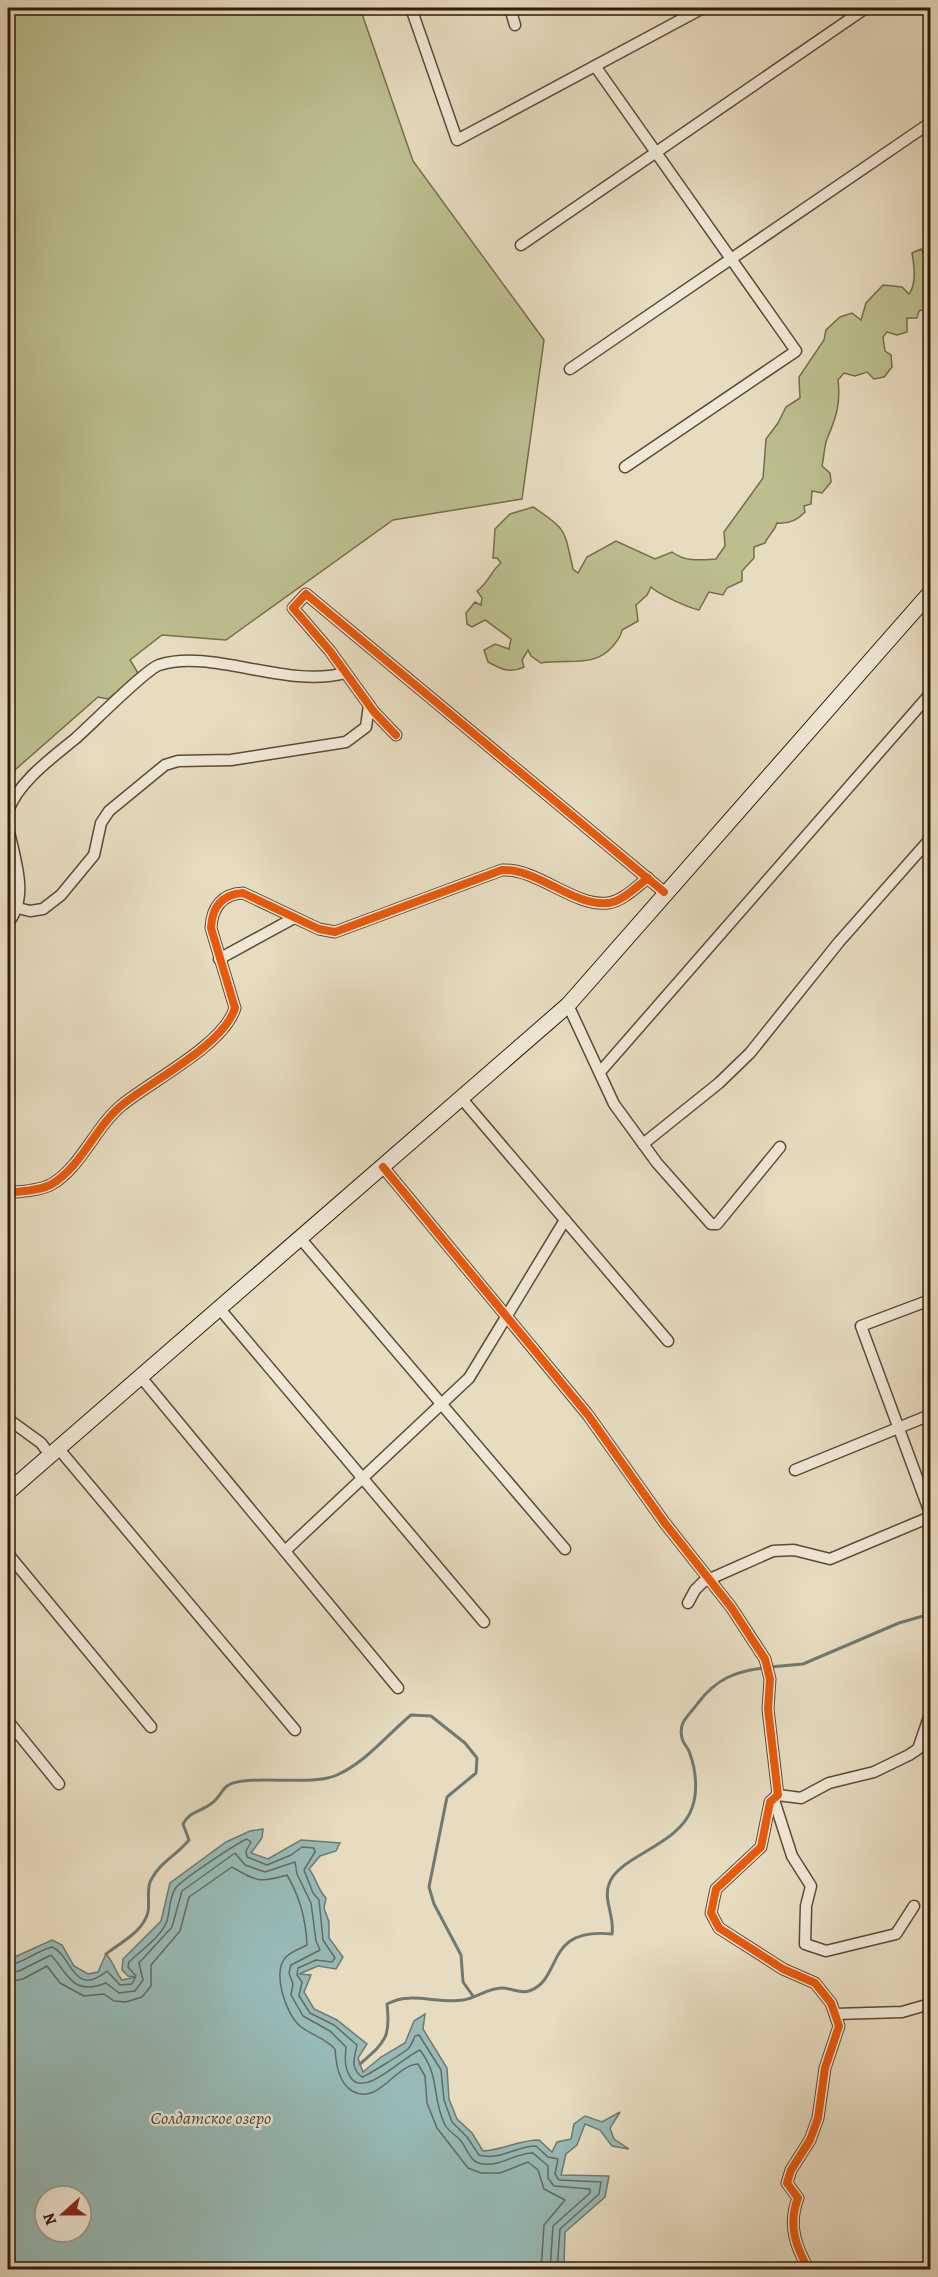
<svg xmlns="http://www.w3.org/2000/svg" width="938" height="2277" font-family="Alegreya,serif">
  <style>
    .green { fill: #bcbe8e; stroke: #766c4c; stroke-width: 1.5 }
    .water { fill: #97bab6; stroke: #6e7a71; stroke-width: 1.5; fill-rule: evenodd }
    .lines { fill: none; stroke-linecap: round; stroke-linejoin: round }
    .shore { stroke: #646a60; stroke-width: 1.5 }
    .stream { stroke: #6e7a71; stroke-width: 3 }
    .street-casing { stroke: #5e4a37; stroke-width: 13 }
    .secondary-casing { stroke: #311909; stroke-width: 17 }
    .street { stroke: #efe8d6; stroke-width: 10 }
    .secondary { stroke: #efe8d6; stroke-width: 15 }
    .cycleway-casing { stroke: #efe8d6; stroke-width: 11 }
    .cycleway { stroke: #e8590c; stroke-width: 8 }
    .labels { text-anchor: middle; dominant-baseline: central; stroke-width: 4.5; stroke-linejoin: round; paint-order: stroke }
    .water-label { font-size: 18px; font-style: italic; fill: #50493d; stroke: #efe8d6 }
  </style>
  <rect width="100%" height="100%" fill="#e7dcc0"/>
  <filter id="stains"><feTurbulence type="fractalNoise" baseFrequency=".00333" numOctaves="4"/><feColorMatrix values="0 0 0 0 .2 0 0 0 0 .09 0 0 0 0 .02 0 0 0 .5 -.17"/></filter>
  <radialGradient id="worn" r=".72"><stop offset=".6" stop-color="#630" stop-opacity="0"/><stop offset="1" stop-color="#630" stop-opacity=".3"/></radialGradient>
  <g class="green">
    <path d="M8,8h352l53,153 131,179 -22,159 -129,21 -167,120 -64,-5 -32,25 8,13 -3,4 -27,22 -10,-2 -90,79z"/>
    <path d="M921,249l9,13v45l-11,4 -2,7h-10v14l-10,3 -10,-3 -4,5 2,14 6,4 1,12 -8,10 -10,2 -7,-7 -12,4 -11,-3 -6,7c3,23 -2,38 -11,59 -3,8 -3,19 -5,27l8,7 1,9 -9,11 -10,-2 -1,13 -7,2 1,6c-7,8 -17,12 -28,11 -3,10 -9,12 -12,20l-11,4v11l-12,13v10l-15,7 -4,7 -14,-3 -10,18c-10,-2 -41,-16 -48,-23l-4,8 -11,10 2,16 -16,9c-1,7 -5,11 -9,16 -19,23 -47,12 -72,17l-10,-7 -3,-6 -6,10 2,7c-14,7 -23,2 -36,-5l-4,-12 11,-6 14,5 2,-10 -26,-19 -13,7 -5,-3 -1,-11 9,-11 6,3 1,-7 -5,-7c13,-10 13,-19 24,-28l-4,-5h-4l2,-29 15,-15 23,-7c35,23 31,23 40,62l5,4 9,-16 29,-16 39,18 17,-7c13,10 29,8 44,7l9,-13 -1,-14 39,-54 3,-39 12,-16 8,-16 14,-9 -1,-21 25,-37 2,-10 14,-13 12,-4 9,7 5,-17 17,-18 19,2 7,7c8,-11 5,-29 3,-41z"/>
  </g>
  <path class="water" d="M263,1829l-1,9 -11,15 17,6 33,-19 39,3 -4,8 -16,5 -11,13c8,10 8,20 17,29l-2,10 5,14v16l14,19 -7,12 -18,-3 -19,8 12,1 -7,17 10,17 23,11 30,24 -9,14 5,14 18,-15 24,-14 9,-22 11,-7 -2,15 24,39 2,31 8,20 15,14 11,18c20,-1 36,-11 56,-11l13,12 5,-10 14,-3 3,-15 11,-8 17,6 18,-10 -10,16 4,11 15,10 -17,-3 -12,-16 -15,-6 -8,21 -11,9 -5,21 48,1 -4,21 -40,35 -1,34 -4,4 -552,-1v-309l44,-20 10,5 12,21 14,8 10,-2 8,-18c8,8 9,18 16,26l14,-3 -8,-1 -6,-6 1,-11 38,-38 9,-38 56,-41 24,-11zM45,2196h36v36h-36z"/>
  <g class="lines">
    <g class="shore">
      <path d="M8,1965c15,-1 28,-14 44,-18 20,8 21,52 55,24l13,14 12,-1 4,-8 -8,-9 1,-5c11,-11 33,-26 38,-41 3,-11 2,-22 8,-32 3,-7 62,-46 72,-50l4,3 -5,9 1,6 20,8 24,-10 11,-8 12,1 1,4 -11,18 9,23 6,7 4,40 12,18 -3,4 -16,-2 -18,8 -1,7 5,7 -3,14 11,17 24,12 23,20c-2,12 -8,22 5,32 3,0 41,-24 46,-28 4,-4 5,-9 7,-13l4,-1 22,35 3,30 8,22 15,15 12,18c21,6 37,-9 57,-9l12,11 10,2 -3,15 4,6 42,2 -2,12 -39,35 -3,41"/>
      <path d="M8,1973l11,-2 32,-16c18,20 21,41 55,28l13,10 16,-2 8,-11 -4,-17 33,-36 10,-36 53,-38 10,12 20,7 30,-10 2,12 14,29 5,38 4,9 -29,15 -2,8 4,11 -2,11 12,21 27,15 16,16c-1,11 -2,21 5,31 14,20 53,-22 69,-28 21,28 11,47 25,75 4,7 11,10 16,16 7,9 9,22 22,23 19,2 32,-11 50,-11l15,13v12l6,8 36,3v4l-37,33 -3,44"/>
      <path d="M8,1982l15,-3 24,-13 13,17 24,13 20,-2 10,7 12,1 16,-5 9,-11v-21l29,-34 9,-34 43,-30c25,15 28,16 55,8 13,22 19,45 20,70 -7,4 -15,6 -21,12 -14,15 -1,56 14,69 11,9 25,12 35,23 1,14 3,33 17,42 26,15 43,-26 66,-27l7,12 2,27 10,25 31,40 13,5h19l28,-11 10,8 6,19 21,11 -21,25 -3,45"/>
    </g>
    <g class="stream">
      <path d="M770,1667l33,-3 96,-41 31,-9"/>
      <path d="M106,1954c14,-11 38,-23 42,-42 2,-10 -2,-24 3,-32 9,-18 26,-25 38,-40l-6,-16c8,-14 18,-12 29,-21 6,-4 9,-12 15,-17 17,-13 84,1 110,-11 29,-13 50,-40 74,-60l20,1 34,27 12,15 -1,15 -29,24 -18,90 5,17 27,51 2,27 10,14"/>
      <path d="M360,2064c25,-22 31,-26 27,-60 23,-13 50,0 76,-4 13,-2 25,-12 39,-12 9,0 19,6 27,3 35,-12 14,-64 83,-57 3,-17 -9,-34 -3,-50 9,-28 70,-38 83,-76 6,-16 4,-38 -2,-54 -1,-6 -7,-10 -8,-16 -4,-17 7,-22 16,-35 17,-23 37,-32 66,-35"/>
    </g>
    <g class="street-casing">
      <g id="street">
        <path d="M411,8l46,132 246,-132"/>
        <path d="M510,8l5,17"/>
        <path d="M595,66l201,285 -171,116"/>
        <path d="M521,245l345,-237"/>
        <path d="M570,369l360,-246"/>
        <path d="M396,735l-22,-23 -44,-61 -37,-43 13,-14 358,298"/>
        <path d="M8,811c10,-29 45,-54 68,-73 15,-13 69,-68 83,-73 53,-17 127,24 186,8"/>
        <path d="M8,827c6,31 22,69 0,96"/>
        <path d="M18,908l12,3 13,-2 18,-14 33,-40 7,-32 8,-12 56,-46 13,-4 53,-1 115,-18 20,-15 3,-22"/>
        <path d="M219,959l75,-41"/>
        <path d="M568,1005l46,99 43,59 54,61h6l63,-77"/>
        <path d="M600,1072l330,-378"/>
        <path d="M462,1099l206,242"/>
        <path d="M643,1144l76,-61 31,-30 89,-111 91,-103"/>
        <path d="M383,1167l205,248 76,107 67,85 34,52 5,20 -2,30 10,86 -8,7 -9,45 -45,42 -5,24 8,15 64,41 32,14 16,20 8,23 -14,42 -7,50 -8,22 -19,30 -4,13 11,15c-10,26 -3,48 11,72"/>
        <path d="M8,1193c14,-2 32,-2 44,-9 30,-18 43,-57 70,-79 29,-24 102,-60 113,-97l-24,-80c1,-21 11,-34 32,-35l76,36 16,3 167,-62c35,-2 72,37 106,33 15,-2 29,-17 40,-25"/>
        <path d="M300,1238l265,311"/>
        <path d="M930,1300l-69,26 69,187"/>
        <path d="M219,1308l265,314"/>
        <path d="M140,1376l258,312"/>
        <path d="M8,1419l33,24 9,12"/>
        <path d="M58,1448l237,282"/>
        <path d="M795,1470l135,-55"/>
        <path d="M285,1551l184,-173 96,-158"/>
        <path d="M8,1554l143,173"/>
        <path d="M688,1603l7,-13 8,-8 70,-31 21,-1 36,9 100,-42"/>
        <path d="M8,1721l51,63"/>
        <path d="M778,1795l23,3 28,-15 45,-11 35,-17 9,-6 12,-35"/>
        <path d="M774,1800l18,56 19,30 -5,20 -1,38 21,7 70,-17 18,-28"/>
        <path d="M835,2014l67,-2 28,-8"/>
      </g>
    </g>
    <g class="secondary-casing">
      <path id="secondary" d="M8,1492l560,-487 362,-412"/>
    </g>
    <use href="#street" class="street"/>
    <use href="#secondary" class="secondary"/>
    <g class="cycleway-casing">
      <g id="cycleway">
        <path d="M396,735l-22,-23 -44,-61 -37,-43 13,-14 358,298"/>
        <path d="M383,1167l205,248 76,107 67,85 34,52 5,20 -2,30 10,86 -8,7 -9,45 -45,42 -5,24 8,15 64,41 32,14 16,20 8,23 -14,42 -7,50 -8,22 -19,30 -4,13 11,15c-10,26 -3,48 11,72"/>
        <path d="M8,1193c14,-2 32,-2 44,-9 30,-18 43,-57 70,-79 29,-24 102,-60 113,-97l-24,-80c1,-21 11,-34 32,-35l76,36 16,3 167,-62c35,-2 72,37 106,33 15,-2 29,-17 40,-25"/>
      </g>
    </g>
    <use href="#cycleway" class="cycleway"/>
  </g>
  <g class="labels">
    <g class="water-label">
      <text x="211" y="2118">Солдатское озеро</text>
    </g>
  </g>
  <rect width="938" height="2277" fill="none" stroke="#e7dcc0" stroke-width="30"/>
  <rect x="9" y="9" width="920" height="2259" fill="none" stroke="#311909" stroke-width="3"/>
  <rect x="15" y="15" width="908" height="2247" fill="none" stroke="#311909" stroke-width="1.5"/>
  <g transform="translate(63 2214) rotate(249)"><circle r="28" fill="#efe8d6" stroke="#a39584" stroke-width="1.5"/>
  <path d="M0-4.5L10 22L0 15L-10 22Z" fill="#8f2418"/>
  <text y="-9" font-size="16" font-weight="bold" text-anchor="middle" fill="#311909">N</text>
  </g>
  <rect width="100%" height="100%" filter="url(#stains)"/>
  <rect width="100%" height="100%" fill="url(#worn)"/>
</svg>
